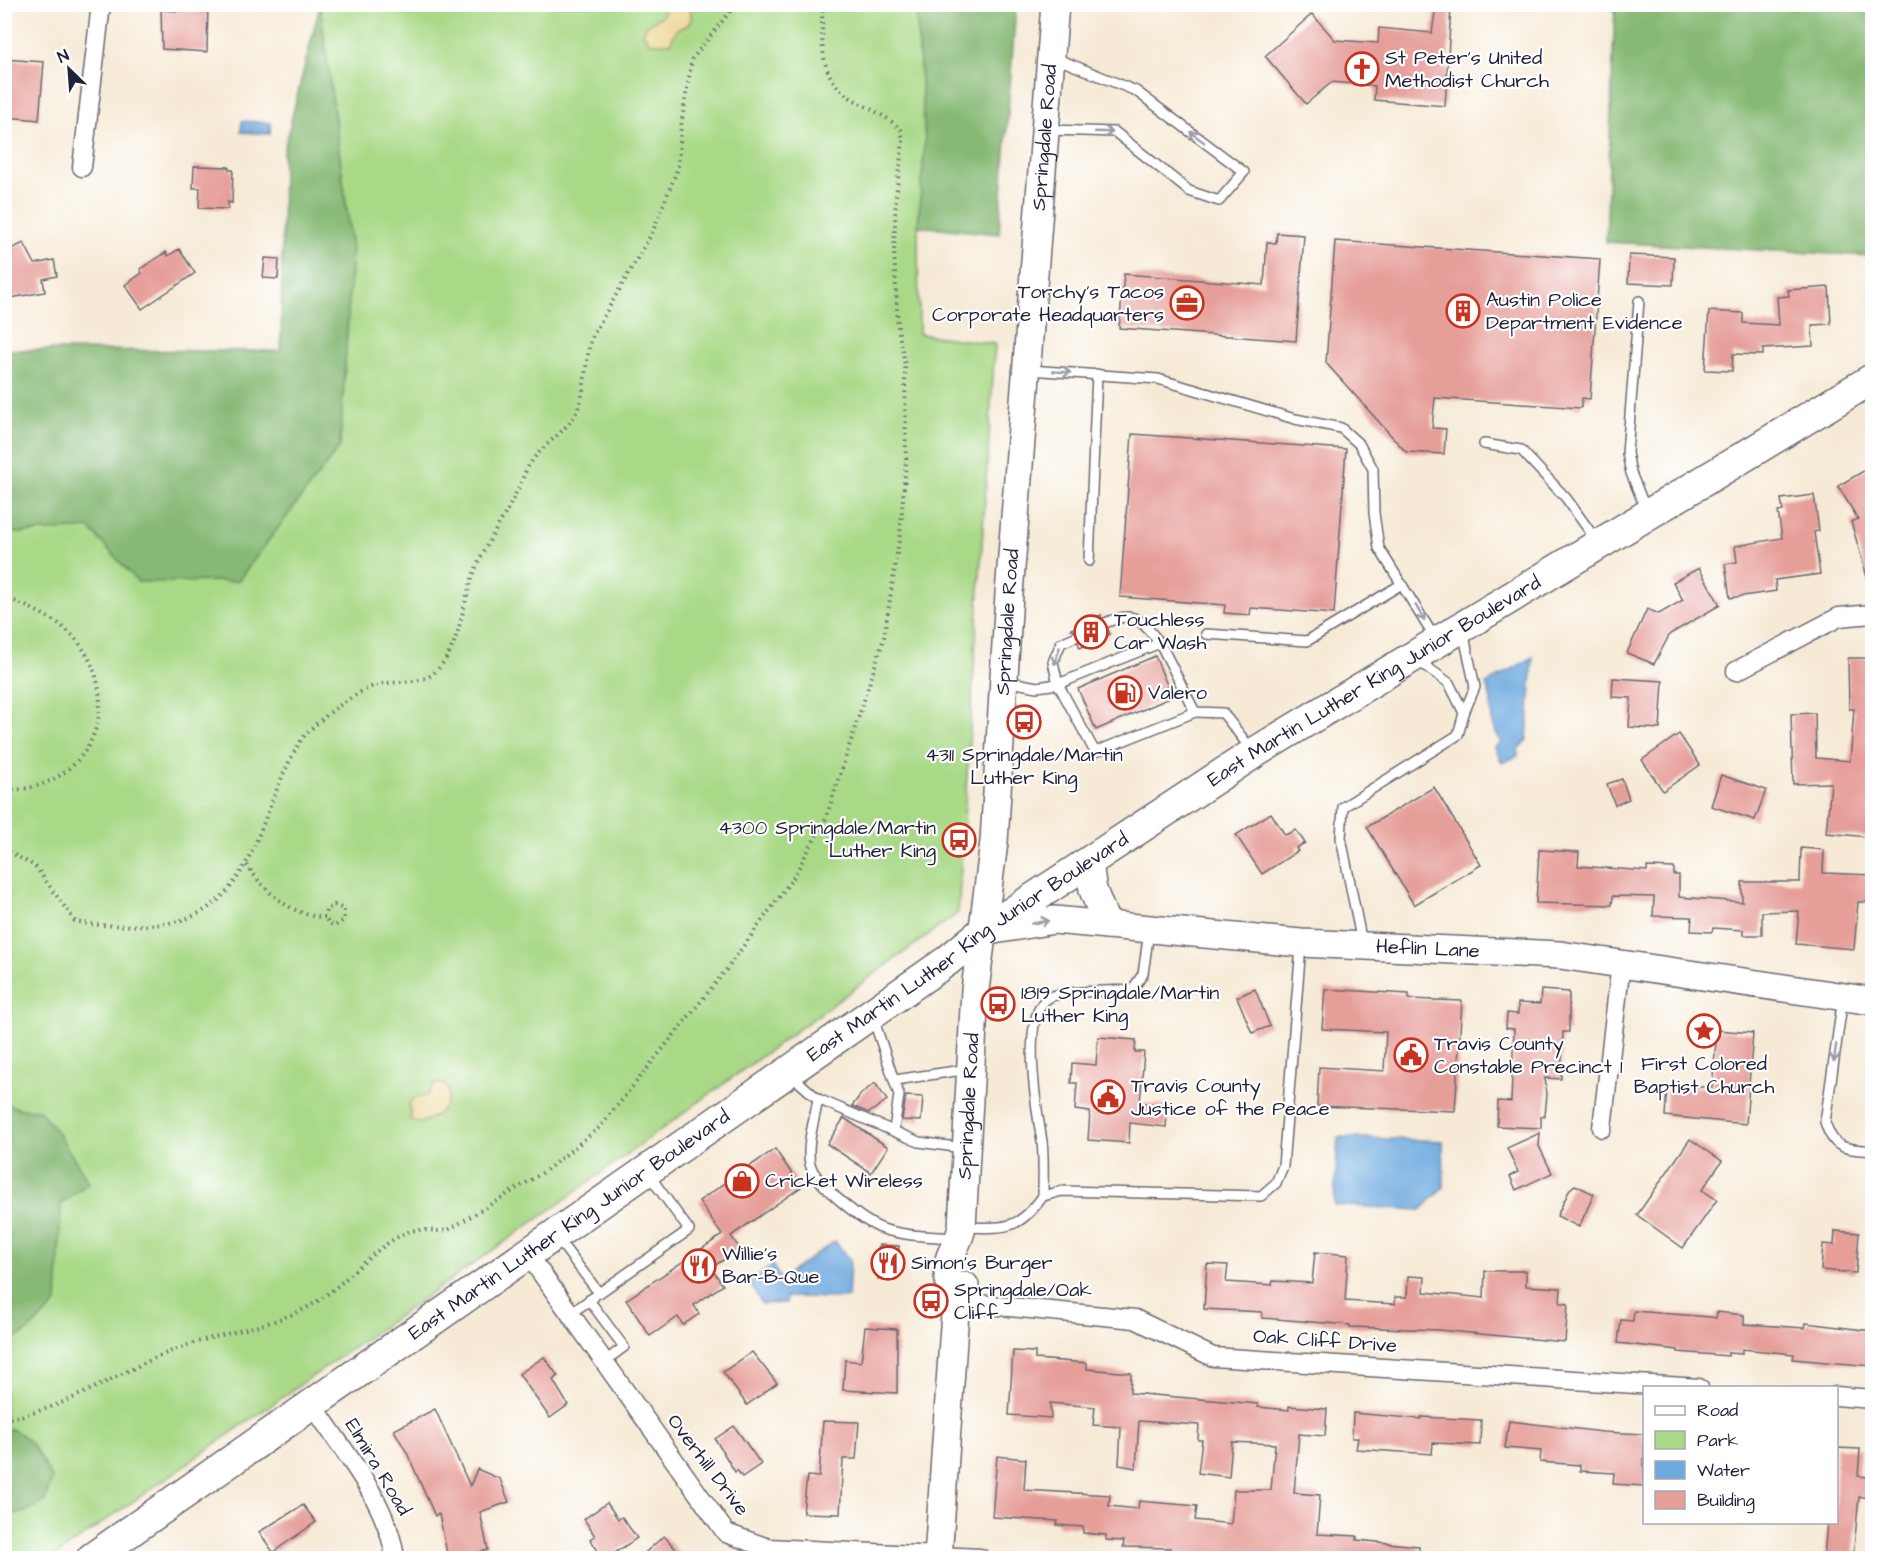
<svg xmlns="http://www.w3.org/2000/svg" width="1877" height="1563" font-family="'Architects Daughter',sans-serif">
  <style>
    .green { fill: #a9d987; stroke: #667e61; stroke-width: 1.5 }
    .forest { fill: #86b974; stroke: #546e58; stroke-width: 1.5 }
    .sand { fill: #eeda9e; stroke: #887e6c; stroke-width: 1.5 }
    .water { fill: #6faadf; stroke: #48668d; stroke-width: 1.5 }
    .building { fill: #e69e99 }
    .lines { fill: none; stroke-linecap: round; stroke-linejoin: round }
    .lane-casing { stroke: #6c6871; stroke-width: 12 }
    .street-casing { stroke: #6c6871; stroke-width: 21 }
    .secondary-casing { stroke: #6c6871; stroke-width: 30 }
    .primary-casing { stroke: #6c6871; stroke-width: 33 }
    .path { stroke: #6c6871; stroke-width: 4; stroke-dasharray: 1.5 4.5; stroke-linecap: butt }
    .lane { stroke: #fff; stroke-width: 9 }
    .street { stroke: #fff; stroke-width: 18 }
    .secondary { stroke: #fff; stroke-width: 27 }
    .primary { stroke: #fff; stroke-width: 30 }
    .oneway { stroke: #9c9ca7 }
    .labels { text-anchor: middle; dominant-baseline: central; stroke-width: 4.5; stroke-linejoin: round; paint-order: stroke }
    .poi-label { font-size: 20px; fill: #22223b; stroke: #fff; text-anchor: start }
    .street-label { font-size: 20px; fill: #22223b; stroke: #fff }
  </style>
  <rect width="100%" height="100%" fill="#fff"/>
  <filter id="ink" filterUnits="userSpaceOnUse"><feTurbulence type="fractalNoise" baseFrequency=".0167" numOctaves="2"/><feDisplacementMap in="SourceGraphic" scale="12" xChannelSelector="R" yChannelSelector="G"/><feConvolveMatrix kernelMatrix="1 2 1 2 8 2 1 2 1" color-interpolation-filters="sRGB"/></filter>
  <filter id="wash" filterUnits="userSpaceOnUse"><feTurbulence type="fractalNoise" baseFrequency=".008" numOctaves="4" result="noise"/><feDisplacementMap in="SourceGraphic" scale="24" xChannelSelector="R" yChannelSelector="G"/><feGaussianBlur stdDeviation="1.35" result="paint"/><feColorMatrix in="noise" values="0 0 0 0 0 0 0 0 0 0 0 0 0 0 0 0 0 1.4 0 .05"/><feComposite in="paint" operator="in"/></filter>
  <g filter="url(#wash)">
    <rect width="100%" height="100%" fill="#f6ead6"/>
    <path class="green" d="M320,5h596l9,136 -7,85 1,108 76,10 -37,569 -402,293 -504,352h-47v-1029l12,4 72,-6 49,55 214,-332z"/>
    <g class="forest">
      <path d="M320,5l32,245 -12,196 -102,135 -100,1 -49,-54 -72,5 -12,-4v-179l276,1 2,-198z"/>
      <path d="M916,5h100l-17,229 -81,-8 7,-85z"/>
      <path d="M1615,5h257v251l-266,-14z"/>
      <path d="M5,1104l16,5 18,1 18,22 32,50 -28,22 -4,99 -30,29 -22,12z"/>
      <path d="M11,1429c21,8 31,31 41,50l-8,23 -21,11h-18v-82z"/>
    </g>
    <g class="sand">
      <path d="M669,5h16l6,7v9l-6,6 -8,2 -7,14h-20l-7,-10c4,-12 9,-11 18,-16 4,-3 4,-9 8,-12z"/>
      <path d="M435,1084h8l5,5c4,19 -13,28 -28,34l-9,-2 -2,-18 6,-5 12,-2z"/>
    </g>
    <g class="water">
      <path d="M242,121l29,2 -1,11 -29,-2z"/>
      <path d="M1533,657l-6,83 -9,9v7l-16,7 -7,-16 6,-4 -9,-18 -1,-26 -5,-15z"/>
      <path d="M1338,1137l105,4 1,46 -23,23 -87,-5z"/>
      <path d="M835,1241l15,20 -2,37 -62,-1v6l-24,1 -13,-22 23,-17 9,14z"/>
    </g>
    <g id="blocks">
      <g class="building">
        <path d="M180,4h28l-1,48 -45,-3 -1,-39 19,1z"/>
        <path d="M1436,5l15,2 -6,99 -71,-6 1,-14 -43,-4 -26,22 -41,-48 47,-42 23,26 43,3 1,-15 53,5z"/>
        <path d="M4,59l40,3 -5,58 -33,-3z"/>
        <path d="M194,166l35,1v3h4l-1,33 -4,-1v7l-29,-1 1,-20h-7z"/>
        <path d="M1277,233l27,2 -8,106 -177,-13 5,-54 140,11 3,-43 9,1z"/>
        <path d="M1335,241l265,18 -10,140 -8,-1 -1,10 -146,-10 -3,30 14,1 -2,25 -38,-2 -80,-89z"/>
        <path d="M24,243l11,21 19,-4 3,16 -14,3 2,13 -41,7v-47z"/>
        <path d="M179,249l16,24 -53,36 -17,-24 17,-12 -2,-4 26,-17 2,4z"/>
        <path d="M1629,255l45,2 -1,28 -45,-2z"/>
        <path d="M265,258l14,1 -1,20 -15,-1z"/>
        <path d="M1829,287l2,37 -19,1 1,21 -50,3v6l-30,-1 -1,17 -27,-1 4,-59 34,2v10l36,2 -2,-28 12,-1 -1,-6z"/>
        <path d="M1132,434l214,15 -12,165 -83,-6 -1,7 -26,-2 1,-8 -105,-8z"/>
        <path d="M1872,466v114h-4l-17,-58 7,-3 -20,-33z"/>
        <path d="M1814,495l5,36 -5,1 6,42 -45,6 1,11 -46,7 -5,-34 12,-2 -2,-16 47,-8 -4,-26 5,-1 -2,-12z"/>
        <path d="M1699,568l21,37 -50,29 -16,30 -27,-11 20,-44 12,5 24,-14 -10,-18z"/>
        <path d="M1101,615l-2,11 9,3 2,5 -30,14 -2,-5 3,-9 -10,-5z"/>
        <path d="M1155,656l17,41 -76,33 -18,-41z"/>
        <path d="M1848,658h24v131l-4,48 -42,-4 5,-50 -38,1 -2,-70 24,-1 1,45 34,3 4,-52h-5z"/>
        <path d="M1613,678l50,3 -3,48 -31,-2 2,-29 -19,-1z"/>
        <path d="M1679,734l21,31 -37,26 -21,-31z"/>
        <path d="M1721,775l45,15 -11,30 -44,-14z"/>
        <path d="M1622,779l7,20 -14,6 -8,-21z"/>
        <path d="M1434,787l47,78 -67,40 -47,-78z"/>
        <path d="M1271,813l14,22 11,-5 9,13 -9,5 2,3 -36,23 -26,-39z"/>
        <path d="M1801,848l23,2 -1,23 49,2v27h-14l-4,47 -58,-5 3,-33 -37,1v23h-19v-5l-30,-2 -1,4 -21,-1 1,-14 -39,-1 1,-19 -41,-1 -1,9 -76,-2 3,-53 40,2 -1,14 69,5v-4l27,1v7h5v22l63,5v-20h58z"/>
        <path d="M1255,989l15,37 -18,7 -15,-36z"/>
        <path d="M1325,989l84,5v5l53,2 -7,110 -138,-5 2,-39 65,4 2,-39 -64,-3z"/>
        <path d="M1541,990l28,2v40h-6l-2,47 -16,-1 2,16 -2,22h-4v12l-44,-2 1,-25 13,1 3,-73 -8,-1 1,-15 11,1v-11l22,1z"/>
        <path d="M1717,1030l36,3 -7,91 -81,-8 2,-29h45z"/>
        <path d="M1098,1037l38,3 -1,12h9l-4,51 28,2 -2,22 -36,-4 -1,20 -41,-3 2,-28 -15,-2 2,-27h-6l1,-20 24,2z"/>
        <path d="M875,1083l12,17 -18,13 -17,-7 9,-12z"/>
        <path d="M906,1096l17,1 -2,24 -19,-1z"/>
        <path d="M844,1118l44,29 -17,26 -44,-29z"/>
        <path d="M1540,1133l-1,13 13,27 -36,17 -6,-14 8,-4 -11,-24z"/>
        <path d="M1690,1139l32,22 -20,29 15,10 -34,48 -46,-33z"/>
        <path d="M775,1149l26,38 -70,49 9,13 -29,19 12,17 -29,20 5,9 -16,11 -5,-8 -28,19 -24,-36 96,-65 -23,-34z"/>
        <path d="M1575,1185l19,9 -15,33 -22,-11 13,-27z"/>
        <path d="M1835,1231l24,2 -3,40 -35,-3 2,-26 11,1z"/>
        <path d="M879,1245l20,1 -3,34 -18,-1z"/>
        <path d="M1315,1252l33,3 -3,46 50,3v-7h12l1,-21 17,1 -1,15 60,6 1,-27h41v15l35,2 -1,15 8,1 -3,38 -126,-12 -89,-3v-2l-88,-7v-6l-58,-3 3,-45 21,1 -2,17 46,3 1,-4 39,2z"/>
        <path d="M1634,1311l76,6 6,1 1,-6 27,3v9l61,4 1,-5 66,8v35l-79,-7 1,-5 -21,-2 -31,-3v5l-14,-1v3l-50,-4v-2l-60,-7 3,-23 12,1z"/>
        <path d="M865,1327l32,2v64l-54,-3 2,-30 16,2z"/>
        <path d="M1013,1351l22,1v7l52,4v6l44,4 -1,20 128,11v3l31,3v-4l38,3 -2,27 -26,-2 -5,59 26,2 -3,39 40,2v4l62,6v12h-250l1,-10 -47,-1 1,-6 -18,-1v-5l-23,-2v-6l-26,-2 1,-4 -66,-4 5,-61 29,3 -2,31 86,5 -1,11 29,3 1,-8 58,5 -2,14 36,4 3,-34h37l4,-46 -43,-2 -3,35 -31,-4 4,-33h-4l1,-15 -60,-4 -3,47 -17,-3 2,-38 -28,-2 2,-18 -45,-4 1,15 -42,-3z"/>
        <path d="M752,1352l25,31 -30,22 -24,-33z"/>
        <path d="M544,1357l14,19 -5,4 15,25 -18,13 -31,-44z"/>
        <path d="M435,1409l35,77 7,-17 23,10 9,23 -29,10 8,38 -9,2 1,6h-32l-9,-44 -4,2 -28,-63 -13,-23z"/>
        <path d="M1353,1413l68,6v-2l60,3 -1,25 -47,-2 -1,11 -76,-5 2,-11h-6z"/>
        <path d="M823,1421l36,1 -3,37h-13l-3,55 -37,-1 4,-37 12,1z"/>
        <path d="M1509,1421l94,11 41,2v52l-31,-2 1,-11 -34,-2v-6l-40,-3 1,-11 -36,-3z"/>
        <path d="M734,1426l27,38 -19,13 -5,-7 -2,2 -20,-33z"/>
        <path d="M1836,1448l24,1 -2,27 10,1 -1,20h-8l-6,61h-29l3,-36h9z"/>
        <path d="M607,1503l11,16 4,-2 15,21 -27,18 -3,-3 -5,4 -12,-18 5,-3 -11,-17z"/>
        <path d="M303,1505l13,17 -43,30 -14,-20z"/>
        <path d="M664,1536l20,22h-45z"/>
      </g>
    </g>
  </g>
  <g filter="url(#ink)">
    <use href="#blocks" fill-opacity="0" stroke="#6c6871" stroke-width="1.5"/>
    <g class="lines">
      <g class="lane-casing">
        <g id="lane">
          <path d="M1049,130l66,2 74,59 30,10 25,-29 -108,-81 -83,-34"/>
          <path d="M1639,301l-12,152 4,20 15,37"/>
          <path d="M1029,370l129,9 137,40 46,9 18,16 14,25 1,44 5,35 57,92"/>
          <path d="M1484,444l37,6 45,48 30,42"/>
          <path d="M1089,561l8,-187"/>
          <path d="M1105,623c31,-14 35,-3 55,20"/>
          <path d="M1463,631l12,56 -11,26"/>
          <path d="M1206,634l101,7 95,-57"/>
          <path d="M1075,637l-14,6 -8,19 5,22 37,68 100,-40"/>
          <path d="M1006,681l31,6 21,-3 102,-41 35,69 28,1 28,36"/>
          <path d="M1362,943l-21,-105 2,-31 115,-72 6,-22 -15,-30 -32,-23"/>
          <path d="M1843,998l-18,124c9,29 20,26 47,29"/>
          <path d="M873,1018l26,77 -5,35"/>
          <path d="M791,1075l27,24 101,43 44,6"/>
          <path d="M895,1080l74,-11"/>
          <path d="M818,1099c-3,20 -12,44 -8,65 6,21 55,60 76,66 22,6 46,7 69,8"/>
          <path d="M1043,1196l19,-5 199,5 15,-13 7,-17 18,-220"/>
          <path d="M965,1227c40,1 53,4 78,-31 0,-18 1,-37 -1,-55 -5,-29 -23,-129 8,-144 12,-6 66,-6 82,-7l11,-16 6,-43"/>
          <path d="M557,1238l42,55 90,-63 -40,-55"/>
          <path d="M589,1300l35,47 -19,14"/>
          <path d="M571,1313l23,-16"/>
        </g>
      </g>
      <g class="street-casing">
        <g id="street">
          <path d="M82,167l19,-163"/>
          <path d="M1736,671l103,-54 33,-3"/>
          <path d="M1602,1128l19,-165"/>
          <path d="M527,1253l199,280 42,15 212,10"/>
          <path d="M956,1302l179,17 78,38 486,31"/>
          <path d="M1836,1396l36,3"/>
          <path d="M312,1403c31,50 75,96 83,155"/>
        </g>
      </g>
      <g class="secondary-casing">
        <g id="secondary">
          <path d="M1089,864l4,26 14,35"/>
          <path id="s1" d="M982,932l72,-12 247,23 259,12 312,46"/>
          <path id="s2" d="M956,1302c-7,-13 -12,-35 -4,-50 5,-10 8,-14 10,-25l13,-237 19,-148 15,-248 46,-590"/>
          <path d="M938,1558l16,-232 2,-24 9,-16"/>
        </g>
      </g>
      <g class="primary-casing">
        <g id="primary">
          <path id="s3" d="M92,1558l855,-597 35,-29 272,-179 618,-374"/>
        </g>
      </g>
      <g class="path">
        <path d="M4,596c25,12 56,23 74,46 50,64 9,150 -74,148"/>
        <path d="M4,849l31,17 40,55c22,6 50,5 72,4 96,-2 105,-83 137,-152 6,-13 13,-29 23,-40 15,-16 49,-42 70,-48 17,-5 44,0 57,-12 25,-23 27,-61 37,-91 10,-33 31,-59 45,-89 6,-11 8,-22 16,-32 11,-16 30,-27 41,-43 15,-23 10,-57 20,-83l59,-102 26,-65 3,-42 11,-67 44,-55"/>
        <path d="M247,865c17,26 45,52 78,52l1,-7 8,-5 10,4v11l-9,6 -7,-3 -3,-6"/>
        <path d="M4,1419c65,-9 120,-52 181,-73 39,-14 84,-19 121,-38 37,-19 64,-60 102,-76 12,-5 27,1 40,-2l96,-58 56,-45 126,-157 67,-92 33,-60 58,-180 16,-104 6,-72 -1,-97 -7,-37 -4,-77 2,-55 7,-56 -2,-10c-11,-12 -29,-20 -43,-28 -42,-22 -35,-57 -36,-98"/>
      </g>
      <use href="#lane" class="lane"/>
      <use href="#street" class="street"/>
      <use href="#secondary" class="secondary"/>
      <use href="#primary" class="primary"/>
    </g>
    <defs><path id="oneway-shaft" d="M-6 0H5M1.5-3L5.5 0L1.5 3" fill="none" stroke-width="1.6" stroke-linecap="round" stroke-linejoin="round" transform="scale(1.5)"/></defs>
    <g class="oneway">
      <use href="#oneway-shaft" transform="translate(1104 132) rotate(2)"/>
      <use href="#oneway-shaft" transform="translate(1197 137) rotate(-143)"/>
      <use href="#oneway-shaft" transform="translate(1062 372) rotate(4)"/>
      <use href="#oneway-shaft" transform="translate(1420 613) rotate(60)"/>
      <use href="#oneway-shaft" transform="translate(1057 656) rotate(107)"/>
      <use href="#oneway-shaft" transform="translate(1040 922) rotate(-10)"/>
      <use href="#oneway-shaft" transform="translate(1835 1053) rotate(98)"/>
    </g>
  </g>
  <defs>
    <g id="church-ring" transform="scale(1.725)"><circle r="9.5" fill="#fff" stroke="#c8321e" stroke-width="1.5"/><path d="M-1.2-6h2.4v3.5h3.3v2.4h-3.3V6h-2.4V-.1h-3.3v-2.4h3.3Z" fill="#c8321e"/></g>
    <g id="office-ring" transform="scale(1.725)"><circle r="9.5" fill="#fff" stroke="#c8321e" stroke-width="1.5"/><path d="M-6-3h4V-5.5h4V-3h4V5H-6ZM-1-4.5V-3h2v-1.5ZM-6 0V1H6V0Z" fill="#c8321e"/></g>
    <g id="building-ring" transform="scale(1.725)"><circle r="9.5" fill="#fff" stroke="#c8321e" stroke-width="1.5"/><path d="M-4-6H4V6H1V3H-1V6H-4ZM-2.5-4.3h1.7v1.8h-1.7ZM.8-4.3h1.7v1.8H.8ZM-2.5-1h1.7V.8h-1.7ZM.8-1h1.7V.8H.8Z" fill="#c8321e"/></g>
    <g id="fuel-ring" transform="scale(1.725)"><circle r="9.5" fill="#fff" stroke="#c8321e" stroke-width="1.5"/><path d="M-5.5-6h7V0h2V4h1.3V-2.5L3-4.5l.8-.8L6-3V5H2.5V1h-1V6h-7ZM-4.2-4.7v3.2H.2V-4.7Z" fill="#c8321e"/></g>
    <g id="bus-ring" transform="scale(1.725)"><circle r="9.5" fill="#fff" stroke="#c8321e" stroke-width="1.5"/><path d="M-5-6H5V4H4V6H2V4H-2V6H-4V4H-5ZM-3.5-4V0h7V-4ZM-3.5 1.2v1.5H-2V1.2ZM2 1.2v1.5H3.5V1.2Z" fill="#c8321e"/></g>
    <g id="sight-ring" transform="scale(1.725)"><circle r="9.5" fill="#fff" stroke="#c8321e" stroke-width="1.5"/><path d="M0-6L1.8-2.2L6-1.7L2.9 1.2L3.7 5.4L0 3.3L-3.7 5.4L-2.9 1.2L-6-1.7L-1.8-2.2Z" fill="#c8321e"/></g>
    <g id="civic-ring" transform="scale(1.725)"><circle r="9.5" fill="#fff" stroke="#c8321e" stroke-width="1.5"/><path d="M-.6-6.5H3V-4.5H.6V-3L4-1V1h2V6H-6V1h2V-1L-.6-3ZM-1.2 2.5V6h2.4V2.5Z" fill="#c8321e"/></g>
    <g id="shop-ring" transform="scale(1.725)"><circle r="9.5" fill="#fff" stroke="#c8321e" stroke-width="1.5"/><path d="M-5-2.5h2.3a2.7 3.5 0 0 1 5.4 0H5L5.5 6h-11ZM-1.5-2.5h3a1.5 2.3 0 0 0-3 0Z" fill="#c8321e"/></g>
    <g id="restaurant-ring" transform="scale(1.725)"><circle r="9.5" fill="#fff" stroke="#c8321e" stroke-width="1.5"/><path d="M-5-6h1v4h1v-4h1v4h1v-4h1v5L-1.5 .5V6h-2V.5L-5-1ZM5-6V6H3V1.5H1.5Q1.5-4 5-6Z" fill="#c8321e"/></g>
  </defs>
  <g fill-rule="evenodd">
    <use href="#church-ring" x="1362" y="69"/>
    <use href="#office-ring" x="1187" y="303"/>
    <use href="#building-ring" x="1463" y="311"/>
    <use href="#building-ring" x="1091" y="632"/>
    <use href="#fuel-ring" x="1125" y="693"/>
    <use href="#bus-ring" x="1024" y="722"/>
    <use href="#bus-ring" x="959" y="840"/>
    <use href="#bus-ring" x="998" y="1004"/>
    <use href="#sight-ring" x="1704" y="1031"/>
    <use href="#civic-ring" x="1411" y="1055"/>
    <use href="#civic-ring" x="1108" y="1097"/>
    <use href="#shop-ring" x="742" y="1181"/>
    <use href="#restaurant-ring" x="888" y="1263"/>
    <use href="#restaurant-ring" x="699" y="1266"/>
    <use href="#bus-ring" x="931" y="1301"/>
  </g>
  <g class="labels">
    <g class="poi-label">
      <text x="1385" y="58">St Peter's United<tspan x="1385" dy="23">Methodist Church</tspan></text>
      <text x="1164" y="292" text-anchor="end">Torchy's Tacos<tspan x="1164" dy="23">Corporate Headquarters</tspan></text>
      <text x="1486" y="300">Austin Police<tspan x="1486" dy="23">Department Evidence</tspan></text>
      <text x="1114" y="620">Touchless<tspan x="1114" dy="23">Car Wash</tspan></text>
      <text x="1148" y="693">Valero</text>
      <text x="1024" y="755" text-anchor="middle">4311 Springdale/Martin<tspan x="1024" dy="23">Luther King</tspan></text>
      <text x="936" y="828" text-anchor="end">4300 Springdale/Martin<tspan x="936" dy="23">Luther King</tspan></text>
      <text x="1021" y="993">1819 Springdale/Martin<tspan x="1021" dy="23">Luther King</tspan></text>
      <text x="1434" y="1044">Travis County<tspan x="1434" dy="23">Constable Precinct 1</tspan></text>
      <text x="1704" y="1064" text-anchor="middle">First Colored<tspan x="1704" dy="23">Baptist Church</tspan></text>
      <text x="1131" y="1086">Travis County<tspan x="1131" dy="23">Justice of the Peace</tspan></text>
      <text x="765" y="1181">Cricket Wireless</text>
      <text x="722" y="1254">Willie's<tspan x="722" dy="23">Bar-B-Que</tspan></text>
      <text x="911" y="1263">Simon's Burger</text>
      <text x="954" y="1290">Springdale/Oak<tspan x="954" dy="23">Cliff</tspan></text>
    </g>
    <g class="street-label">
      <text stroke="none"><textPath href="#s2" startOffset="1172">Springdale Road</textPath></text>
      <text stroke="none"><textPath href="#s2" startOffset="686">Springdale Road</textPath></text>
      <text stroke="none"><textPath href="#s3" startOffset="1554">East Martin Luther King Junior Boulevard</textPath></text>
      <text stroke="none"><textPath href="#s3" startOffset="1068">East Martin Luther King Junior Boulevard</textPath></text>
      <text stroke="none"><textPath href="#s1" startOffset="448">Heflin Lane</textPath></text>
      <text stroke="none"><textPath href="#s2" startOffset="200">Springdale Road</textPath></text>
      <text stroke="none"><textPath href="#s3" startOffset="582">East Martin Luther King Junior Boulevard</textPath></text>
      <text transform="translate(1325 1341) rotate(4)">Oak Cliff Drive</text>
      <text transform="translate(708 1465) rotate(53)">Overhill Drive</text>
      <text transform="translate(378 1467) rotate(59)">Elmira Road</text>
    </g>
  </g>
  <rect width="1877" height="1563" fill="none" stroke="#fff" stroke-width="24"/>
  <rect x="1643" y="1386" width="195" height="138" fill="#ffffff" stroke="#a7a7b1" stroke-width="1.5"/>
  <rect x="1655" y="1406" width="30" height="9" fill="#ffffff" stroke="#a7a7b1" stroke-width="1.5"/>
  <text x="1697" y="1416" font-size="18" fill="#22223b">Road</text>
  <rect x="1655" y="1431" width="30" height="18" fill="#a9d987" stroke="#a7a7b1" stroke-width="1.5"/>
  <text x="1697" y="1446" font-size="18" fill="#22223b">Park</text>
  <rect x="1655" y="1461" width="30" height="18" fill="#6faadf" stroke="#a7a7b1" stroke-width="1.5"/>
  <text x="1697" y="1476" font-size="18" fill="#22223b">Water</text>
  <rect x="1655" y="1491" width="30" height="18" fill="#e69e99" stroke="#a7a7b1" stroke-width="1.5"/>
  <text x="1697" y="1506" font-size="18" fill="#22223b">Building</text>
  <g transform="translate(69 69) rotate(335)" stroke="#ffffff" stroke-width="4.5" paint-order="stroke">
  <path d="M0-4.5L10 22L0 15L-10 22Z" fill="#22223b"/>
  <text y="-9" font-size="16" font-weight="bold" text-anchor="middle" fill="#22223b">N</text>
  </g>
</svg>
